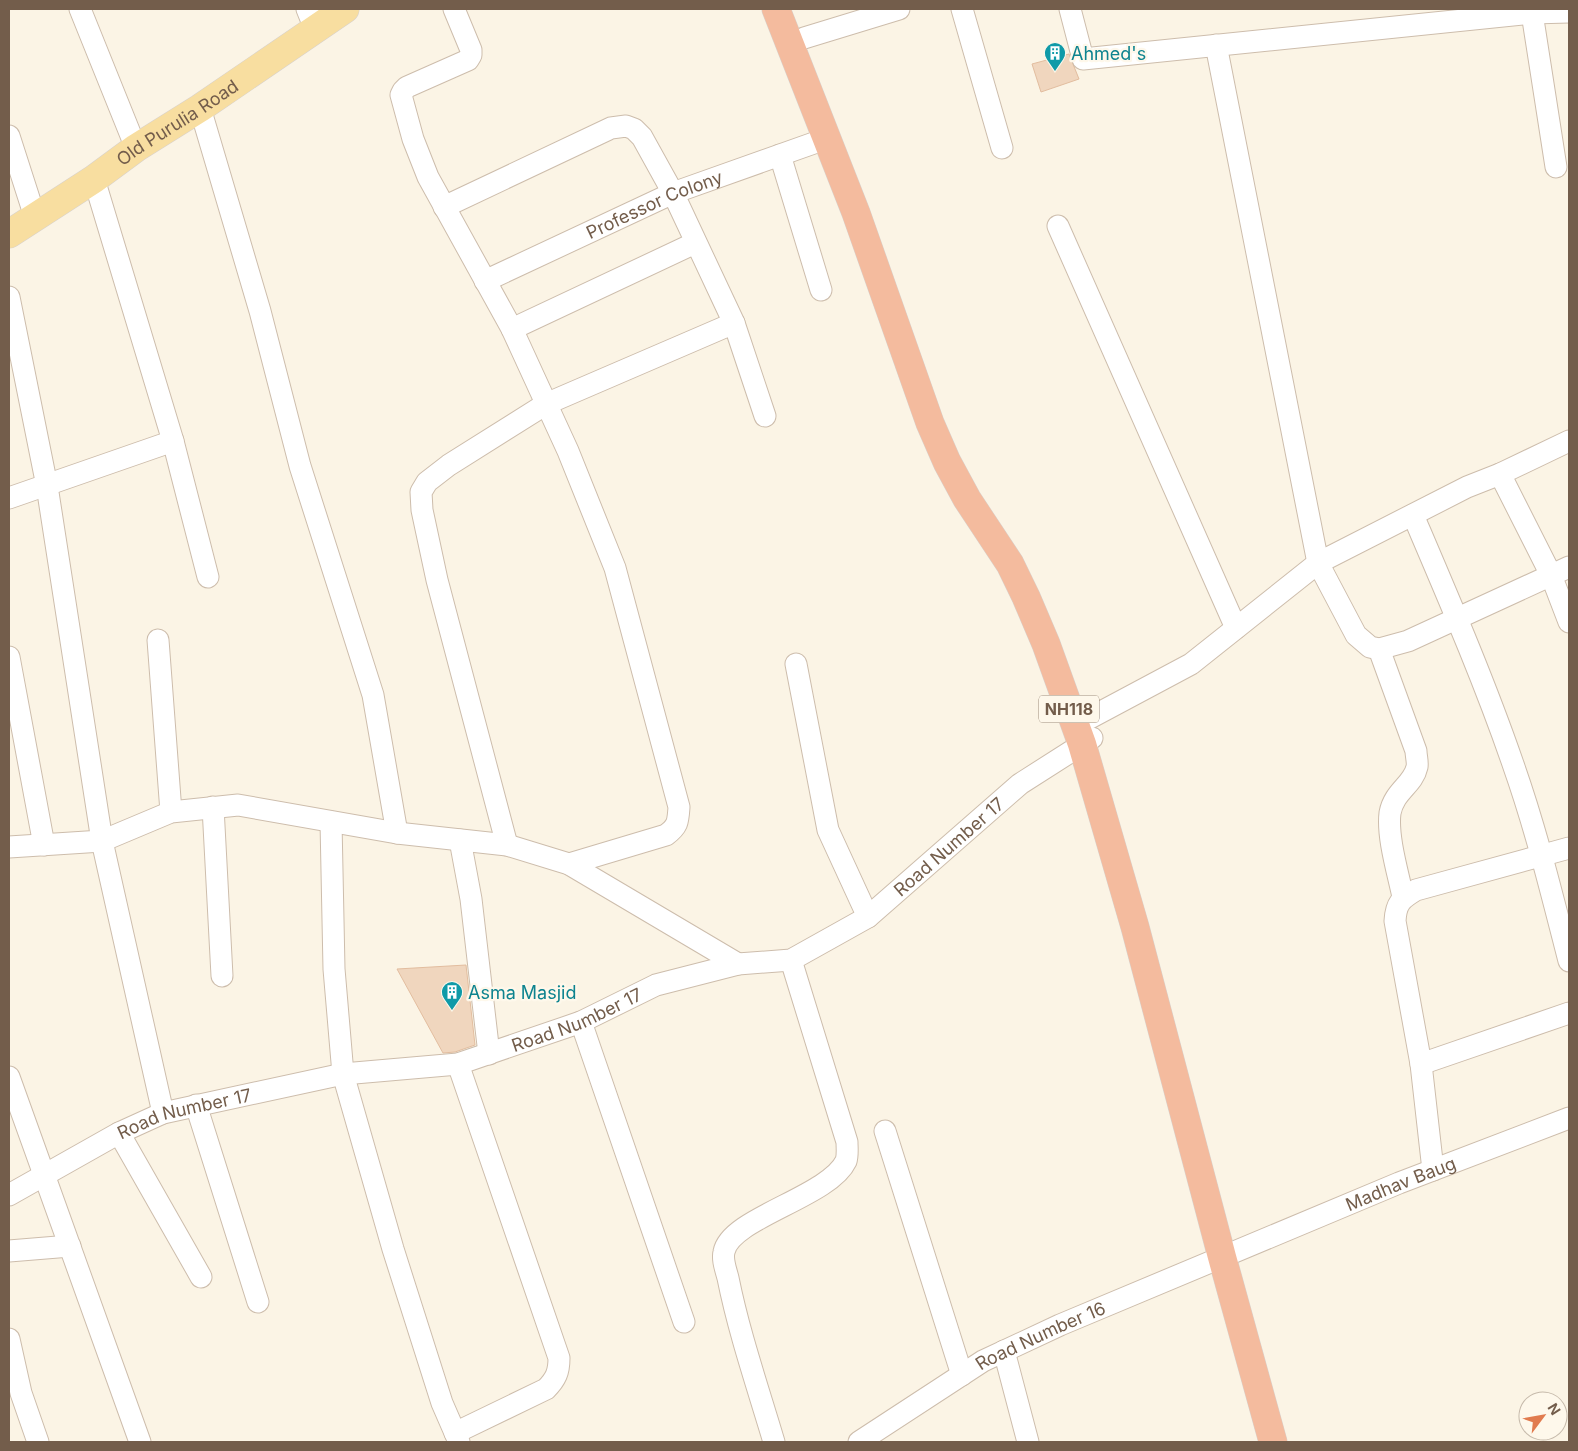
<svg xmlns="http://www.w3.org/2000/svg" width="1578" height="1451" font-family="Inter,sans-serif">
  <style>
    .building { fill: #f0d6be; stroke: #e2bd9f }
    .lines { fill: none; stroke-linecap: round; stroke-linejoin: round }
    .minor-casing { stroke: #cdbdac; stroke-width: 23 }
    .major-casing { stroke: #d8d2cd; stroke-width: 29 }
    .highway-casing { stroke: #d8d2cd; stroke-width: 29 }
    .minor { stroke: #fff; stroke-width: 21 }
    .major { stroke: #f8dea0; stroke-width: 28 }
    .highway { stroke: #f4bb9e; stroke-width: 28 }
    .labels { text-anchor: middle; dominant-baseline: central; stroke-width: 4.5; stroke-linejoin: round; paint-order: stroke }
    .shield { fill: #fef8eb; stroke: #9d8c7b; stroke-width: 1 }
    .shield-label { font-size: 16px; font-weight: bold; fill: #735d4b }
    .culture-label { font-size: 18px; fill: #0d838f; stroke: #fef8eb; text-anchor: start }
    .street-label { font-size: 18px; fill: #735d4b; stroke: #fef8eb }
  </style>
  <rect width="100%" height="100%" fill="#fbf4e5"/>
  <g class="building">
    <path d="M1069,54l10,25 -38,13 -9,-28z"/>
    <path d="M466,965l9,80 -20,7 -12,1 -46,-84z"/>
  </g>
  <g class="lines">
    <g class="minor-casing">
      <g id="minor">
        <path d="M80,9l56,139"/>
        <path d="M307,9l8,20"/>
        <path d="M454,9l17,41v5l-3,5 -61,27 -4,4 -2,4 12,44 15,38 84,152 56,122 47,117 64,239c-1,15 -1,19 -13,28l-97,29"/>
        <path d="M962,9l40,139"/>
        <path d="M1070,9l13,50 449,-46 37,-1"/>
        <path d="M1532,13l24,154"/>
        <path d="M804,38l95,-29"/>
        <path d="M1216,45l102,518 149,-76 33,-13 69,-33"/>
        <path d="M200,108l60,203 40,155 73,229 24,138"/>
        <path d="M9,136l26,81"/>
        <path d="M780,155l41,135"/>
        <path d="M444,207l167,-79 15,-2 8,3 8,8 31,56 61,130 31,93"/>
        <path d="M1058,226l178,402"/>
        <path id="s1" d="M485,281l188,-88 155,-55"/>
        <path d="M9,297l38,189 55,355 61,272"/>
        <path d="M512,329l183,-86"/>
        <path d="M173,441l35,136"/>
        <path d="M1500,474l51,101 18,47"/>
        <path d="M9,498l164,-57 -79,-262"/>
        <path d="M1413,515c35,82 71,165 100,249 23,65 39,131 56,197"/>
        <path d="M158,640l13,172"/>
        <path d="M1379,649l37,102c0,5 2,11 1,16 -4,18 -23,24 -27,46 -3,24 8,60 13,84"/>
        <path d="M9,657l35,188"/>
        <path d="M796,664l32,166 40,87"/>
        <path d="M1086,720l105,-56 127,-101 38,72 14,12 9,2 29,-8 161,-74"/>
        <path d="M213,807l9,169"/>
        <path d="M331,822l3,147 9,105 50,175 49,154 17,39"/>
        <path d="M460,840l11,59 18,155"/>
        <path d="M507,845l-70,-265 -15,-70 -1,-18 6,-10 22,-17 97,-61 188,-81"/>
        <path d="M9,847l93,-6 69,-29 67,-7 159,28 110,12 62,19 169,100"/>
        <path d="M581,1022l103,300"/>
        <path d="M1421,1064l148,-51"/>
        <path d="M9,1077l131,365"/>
        <path d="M196,1105l62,197"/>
        <path d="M885,1131l77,244"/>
        <path d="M119,1133l82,144"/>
        <path d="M1433,1170l-12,-106 -26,-143c1,-18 6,-22 21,-31l153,-42"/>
        <path id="s2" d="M9,1195l110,-62 44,-20 180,-39 115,-10 123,-42 75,-37 82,-21 53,-4 77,-43 152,-133 72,-46"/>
        <path d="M9,1251l61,-5"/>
        <path d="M9,1339l12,54 17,49"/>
        <path d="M1004,1351l24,91"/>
        <path d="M455,1433l91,-44c10,-10 13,-17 13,-31l-101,-294"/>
        <path d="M774,1442c-16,-54 -35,-109 -46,-164 -2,-8 -6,-18 -4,-26 6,-34 105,-55 122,-91 2,-6 1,-13 1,-19l-56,-182"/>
        <path id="s3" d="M859,1442l124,-81 77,-36 339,-142 170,-65"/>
      </g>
    </g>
    <g class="major-casing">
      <g id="major">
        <path id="s4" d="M9,234l85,-55 42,-31 64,-40 145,-99"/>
      </g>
    </g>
    <g class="highway-casing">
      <path id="highway" d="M776,9l80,204 74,210 17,39 20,37 43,65 16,33 20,47 36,100 53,183 87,330 51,185"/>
    </g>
    <use href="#minor" class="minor"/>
    <use href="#major" class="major"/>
    <use href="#highway" class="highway"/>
  </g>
  <defs>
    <g id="building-pin" transform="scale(1.125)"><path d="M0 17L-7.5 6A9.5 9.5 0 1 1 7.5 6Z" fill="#0f9aa8" stroke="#fef8eb"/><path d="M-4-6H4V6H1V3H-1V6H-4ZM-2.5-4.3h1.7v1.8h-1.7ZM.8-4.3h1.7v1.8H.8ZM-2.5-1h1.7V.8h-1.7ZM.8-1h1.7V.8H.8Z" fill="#fff"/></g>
  </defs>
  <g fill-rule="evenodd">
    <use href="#building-pin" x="1055" y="53"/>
    <use href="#building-pin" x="452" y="992"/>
  </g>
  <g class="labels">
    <rect class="shield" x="1039" y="695.5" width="60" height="27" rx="4"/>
    <g class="shield-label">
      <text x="1069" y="709">NH118</text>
    </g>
    <g class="culture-label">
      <text x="1071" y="53">Ahmed's</text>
      <text x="468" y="992">Asma Masjid</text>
    </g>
    <g class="street-label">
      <text stroke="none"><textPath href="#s4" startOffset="202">Old Purulia Road</textPath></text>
      <text stroke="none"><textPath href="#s1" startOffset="186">Professor Colony</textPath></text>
      <text stroke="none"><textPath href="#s2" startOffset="1021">Road Number 17</textPath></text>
      <text stroke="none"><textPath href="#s2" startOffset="601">Road Number 17</textPath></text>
      <text stroke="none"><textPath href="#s2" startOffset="195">Road Number 17</textPath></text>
      <text stroke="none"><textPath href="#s3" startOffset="602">Madhav Baug</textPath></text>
      <text stroke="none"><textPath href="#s3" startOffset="211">Road Number 16</textPath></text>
    </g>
  </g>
  <rect width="1578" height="1451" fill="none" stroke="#735d4b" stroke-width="20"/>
  <g transform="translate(1543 1416) rotate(58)"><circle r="24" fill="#fef8eb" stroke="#c6baab"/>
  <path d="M0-4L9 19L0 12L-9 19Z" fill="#e17b4e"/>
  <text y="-8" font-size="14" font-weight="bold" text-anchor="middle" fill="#735d4b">N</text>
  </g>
</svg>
